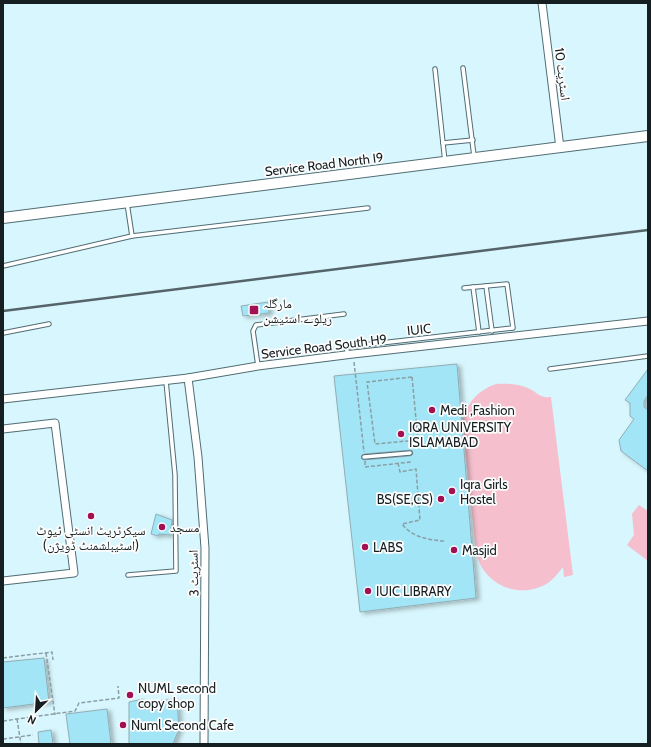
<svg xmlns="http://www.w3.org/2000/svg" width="651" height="747" font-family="Cabin,'Noto Naskh Arabic',sans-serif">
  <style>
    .green { fill: #f5bfcd }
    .building { fill: #a2e5f6; stroke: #91adb5; fill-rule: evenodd; filter: url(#shadow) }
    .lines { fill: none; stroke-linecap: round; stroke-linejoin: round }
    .lane-casing { stroke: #516c73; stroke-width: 5.5 }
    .street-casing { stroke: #516c73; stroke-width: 9 }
    .secondary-casing { stroke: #516c73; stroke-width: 12 }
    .path { stroke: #899fa4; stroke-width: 1.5; stroke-dasharray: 4 2; stroke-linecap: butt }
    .lane { stroke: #fff; stroke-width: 3.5 }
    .street { stroke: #fff; stroke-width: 7 }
    .secondary { stroke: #fff; stroke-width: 10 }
    .rail { stroke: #546469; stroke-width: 2.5 }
    .poi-dot { fill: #a20f52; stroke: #fdfdfd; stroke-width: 1.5 }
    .labels { text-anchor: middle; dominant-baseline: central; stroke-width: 3.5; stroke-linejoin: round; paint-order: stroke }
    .street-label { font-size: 13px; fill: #151f22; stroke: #fdfdfd }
    .poi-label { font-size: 13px; fill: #151f22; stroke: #fdfdfd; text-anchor: start }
  </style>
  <defs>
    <filter id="shadow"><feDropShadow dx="3.5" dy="2" stdDeviation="2" flood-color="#0004"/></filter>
  </defs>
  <rect width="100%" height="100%" fill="#d8f6fd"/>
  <g class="green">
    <path d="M496,384c11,-1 22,0 32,4 11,5 10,10 23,9l22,178 -9,2 -1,-10c-7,9 -14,18 -26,21 -27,9 -56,-9 -61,-36l-14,-132c6,-18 16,-30 34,-36z"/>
    <path d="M639,505l9,6v50l-21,-16 7,-10 -2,-21z"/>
  </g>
  <g class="building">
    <path d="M268,302l1,11 -26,3 -2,-10z"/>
    <path d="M457,364l19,234 -116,14 -26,-236zM412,450l1,4 -3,2 -46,4 -3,-2 3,-4z"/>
    <path d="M648,369v26l-4,6v6l4,3v61l-27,-20 -2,-11 15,-21 -4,-3v-13l-5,-3z"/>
    <path d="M156,514l16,6 -2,15 -11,-1 -1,2 -7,-2z"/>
    <path d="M44,658l5,44 -46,6v-46z"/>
    <path d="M143,699l1,10h16l1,-9h16l2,29 -6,15h-44v-42z"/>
    <path d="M107,709l4,35h-41l-4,-30z"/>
    <path d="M51,730l2,14h-14l-1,-12z"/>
  </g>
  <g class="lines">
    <g class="lane-casing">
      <g id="lane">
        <path d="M463,68l11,88"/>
        <path d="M435,69l10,93"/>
        <path d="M443,143l30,-3"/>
        <path d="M127,203l5,33 236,-28"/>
        <path d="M3,266l129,-30"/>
        <path d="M486,286l6,45"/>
        <path d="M473,287l6,45"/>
        <path d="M3,333l46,-9"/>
        <path d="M348,355l-2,-8 167,-19 -6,-44 -43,4"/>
        <path d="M258,366l-5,-35 3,-6 88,-11"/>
        <path d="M550,369l98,-13"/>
        <path d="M364,457l46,-4"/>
        <path d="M128,575l48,-4 -1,-96 -9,-94"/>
      </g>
    </g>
    <g class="street-casing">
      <g id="street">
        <path d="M542,3l18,145"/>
        <path d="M188,378l10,79 7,91 -1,196"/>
        <path d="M3,399l185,-21 70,-12 95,-12 295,-33"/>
        <path d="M3,429l52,-6 19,150 -71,8"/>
      </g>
    </g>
    <g class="secondary-casing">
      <path id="secondary" d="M3,218l645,-82"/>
    </g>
    <g class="path">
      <path d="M354,362l10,90"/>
      <path d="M412,377l6,63 -43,4 -8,-62z"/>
      <path d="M365,461v6l46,-5"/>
      <path d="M398,463l2,9 16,-3 4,51 -18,4c10,13 26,16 42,17"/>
      <path d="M46,653l9,62"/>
      <path d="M3,658l49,-6 1,8"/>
      <path d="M17,719l4,25"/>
      <path d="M3,721l72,-10 4,-8 40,-5 -1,-12"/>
      <path d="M3,739l30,-4"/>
    </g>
    <use href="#lane" class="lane"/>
    <use href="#street" class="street"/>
    <use href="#secondary" class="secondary"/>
    <path class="rail" d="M3,311l645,-81"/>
  </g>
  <g class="poi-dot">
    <rect x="249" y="305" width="10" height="10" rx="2"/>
    <circle cx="432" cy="410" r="4"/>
    <circle cx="401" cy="434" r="4"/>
    <circle cx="452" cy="491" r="4"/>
    <circle cx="441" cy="499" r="4"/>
    <circle cx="91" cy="516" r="4"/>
    <circle cx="162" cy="527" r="4"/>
    <circle cx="365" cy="547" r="4"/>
    <circle cx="454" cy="550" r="4"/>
    <circle cx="368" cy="591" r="4"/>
    <circle cx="130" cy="695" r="4"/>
    <circle cx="123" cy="725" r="4"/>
  </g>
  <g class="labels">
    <g class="street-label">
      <text transform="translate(563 74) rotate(83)">اسٹریٹ 10</text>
      <text transform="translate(324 164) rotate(-7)">Service Road North I9</text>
      <text transform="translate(419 329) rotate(-6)">IUIC</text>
      <text transform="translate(324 346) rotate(-7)">Service Road South H9</text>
      <text transform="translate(193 573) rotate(-91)">اسٹریٹ 3</text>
    </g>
    <g class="poi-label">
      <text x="263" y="303">مارگلہ<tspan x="263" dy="15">ریلوے اسٹیشن</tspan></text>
      <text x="440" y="410">Medi ,Fashion</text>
      <text x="409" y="427">IQRA UNIVERSITY<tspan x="409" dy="15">ISLAMABAD</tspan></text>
      <text x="460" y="484">Iqra Girls<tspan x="460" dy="15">Hostel</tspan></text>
      <text x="433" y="499" text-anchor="end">BS(SE,CS)</text>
      <text x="170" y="527">مسجد</text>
      <text x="91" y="530" text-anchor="middle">سیکرٹریٹ انسٹی ٹیوٹ<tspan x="91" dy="15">(اسٹیبلشمنٹ ڈویژن)</tspan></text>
      <text x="373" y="547">LABS</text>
      <text x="462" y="550">Masjid</text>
      <text x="376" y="591">IUIC LIBRARY</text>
      <text x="138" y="688">NUML second<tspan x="138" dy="15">copy shop</tspan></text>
      <text x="131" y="725">Numl Second Cafe</text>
    </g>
  </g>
  <rect width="651" height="747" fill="none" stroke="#151f22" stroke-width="8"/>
  <g transform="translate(36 711) rotate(205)" stroke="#fdfdfd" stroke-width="3" paint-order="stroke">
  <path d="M0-3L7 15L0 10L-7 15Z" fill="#151f22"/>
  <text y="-6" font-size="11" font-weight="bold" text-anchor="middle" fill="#151f22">N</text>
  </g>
</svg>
